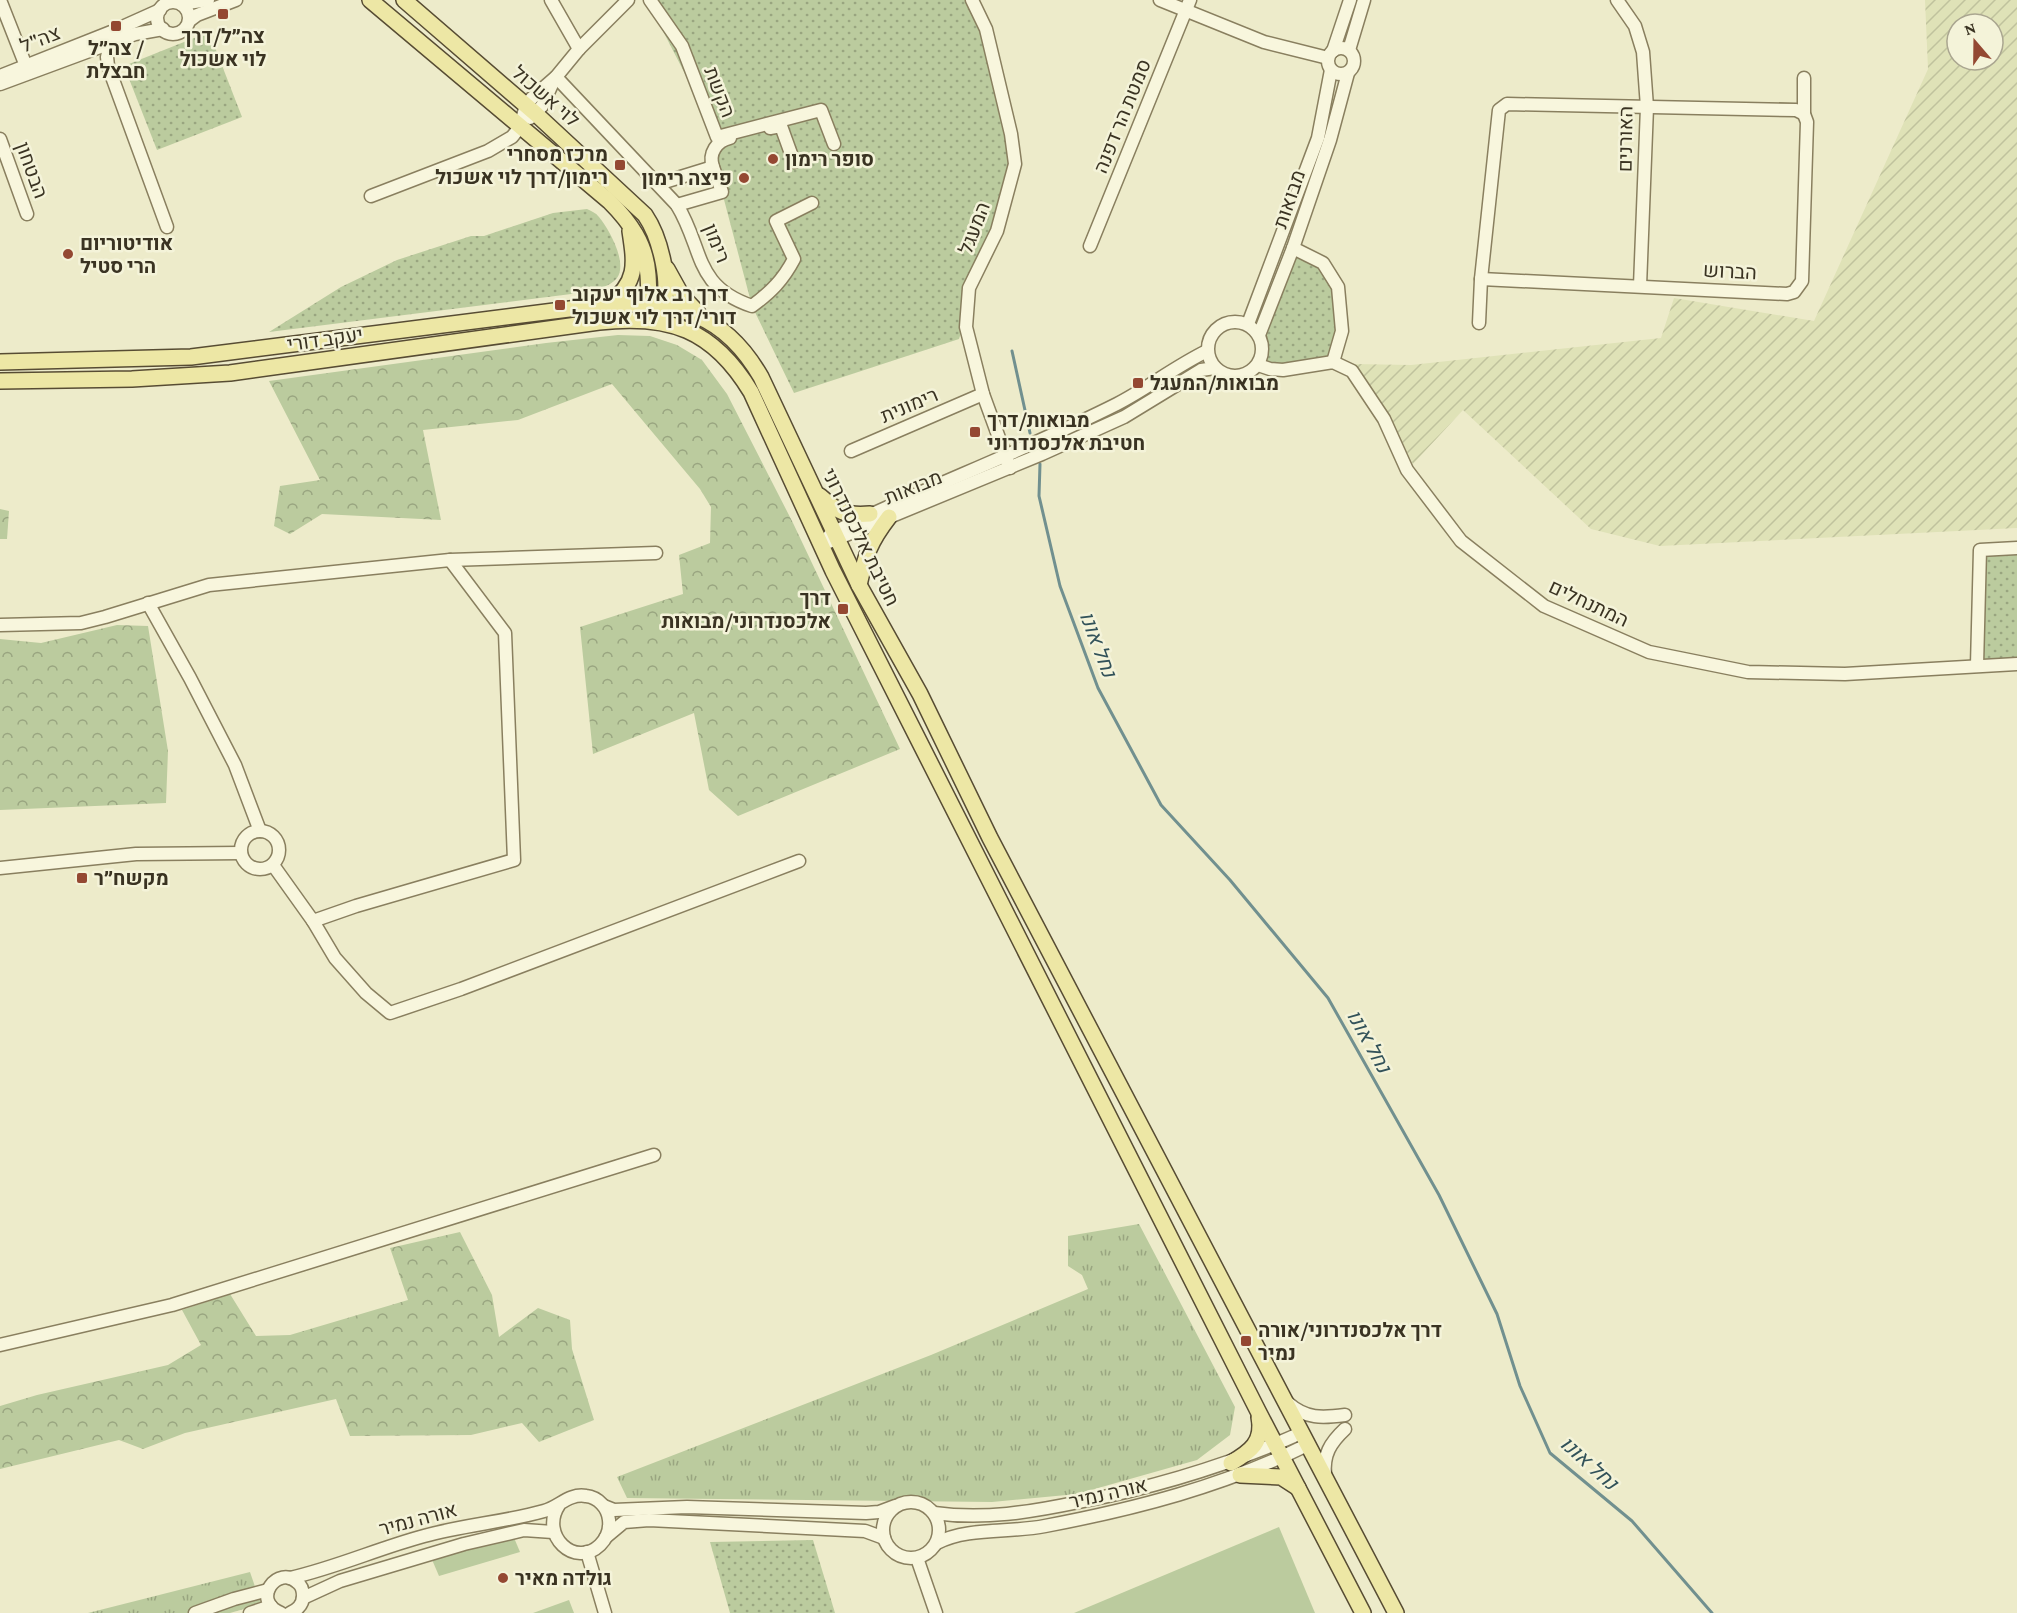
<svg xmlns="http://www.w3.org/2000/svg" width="2017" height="1613" font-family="'Crimson Pro',Heebo,serif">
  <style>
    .farmland { fill: url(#farmland-furrows); fill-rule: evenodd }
    .grass { fill: url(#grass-tufts) }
    .forest { fill: url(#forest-crowns) }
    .park { fill: url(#park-dots) }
    .garden { fill: #bbcb9e }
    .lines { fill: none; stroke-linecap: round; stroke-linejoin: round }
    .stream { stroke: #71908f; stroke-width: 3 }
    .minor-casing { stroke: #897f5f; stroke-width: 15 }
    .major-casing { stroke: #574c33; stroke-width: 18 }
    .minor { stroke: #f8f6dd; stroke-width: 12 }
    .major { stroke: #ede7a5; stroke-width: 15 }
    .poi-dot { fill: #944832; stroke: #f4f3d9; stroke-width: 2 }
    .labels { text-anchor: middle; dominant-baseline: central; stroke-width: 5; stroke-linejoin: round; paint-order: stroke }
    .poi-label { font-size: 20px; font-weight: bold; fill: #3a3322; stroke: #f4f3d9; text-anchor: start }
    .street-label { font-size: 20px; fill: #3a3322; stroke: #f4f3d9 }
    .water-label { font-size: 21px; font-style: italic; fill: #325259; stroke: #f4f3d9 }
  </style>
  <defs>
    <pattern id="farmland-furrows" width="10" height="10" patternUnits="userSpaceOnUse" patternTransform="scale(1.5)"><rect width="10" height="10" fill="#dfe2b7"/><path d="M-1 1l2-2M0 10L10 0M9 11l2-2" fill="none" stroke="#c0c29d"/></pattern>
    <pattern id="grass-tufts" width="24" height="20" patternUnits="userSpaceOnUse" patternTransform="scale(1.5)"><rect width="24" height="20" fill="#bbcb9e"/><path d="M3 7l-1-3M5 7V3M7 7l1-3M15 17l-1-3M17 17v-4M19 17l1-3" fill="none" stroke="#99a580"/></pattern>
    <pattern id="forest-crowns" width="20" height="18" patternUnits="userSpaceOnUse" patternTransform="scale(1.5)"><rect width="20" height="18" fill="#bbcb9e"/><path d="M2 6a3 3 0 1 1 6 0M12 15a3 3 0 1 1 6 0" fill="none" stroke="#99a580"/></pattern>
    <pattern id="park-dots" width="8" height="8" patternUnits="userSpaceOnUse" patternTransform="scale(1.5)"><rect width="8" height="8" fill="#bbcb9e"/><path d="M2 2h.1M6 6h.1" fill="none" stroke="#99a580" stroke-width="1.8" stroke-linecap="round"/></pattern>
  </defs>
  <rect width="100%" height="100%" fill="#edebca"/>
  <path class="farmland" d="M1925,0h92v528l-357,18 -69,-17 -128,-119 -50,54 -28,-56 -31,-44 57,1 250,-27 13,-40 140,23 114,-252zM1957,24h36v36h-36z"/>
  <g class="grass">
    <path d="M1139,1224l96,183 -5,28 -33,25 -120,34 -85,8 -365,-4 -10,-21 314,-122 157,-66 -6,-14 -14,-9v-30z"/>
    <path d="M250,1572l11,32 -31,9h-142z"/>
  </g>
  <g class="forest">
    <path d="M618,335l32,1 27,9 25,15 25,34 66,129 107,226 -162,67 -29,-26 -15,-77 -101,41 -13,-127 103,-33 -4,-39 31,-12 1,-36 -11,-18 -88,-105 -94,36 -95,10 18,90 -119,-6 -32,20 -16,-8 6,-40 40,-6 -51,-99 277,-38z"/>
    <path d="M0,509l9,2 -2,28h-7z"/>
    <path d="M117,625l31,1 20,125 -2,52 -166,7v-171l41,4z"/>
    <path d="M460,1232l32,63 7,42 39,-29 32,12 2,29 22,71 -55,22 -17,-19 -51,12 -121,1 -14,-37 -151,34 -42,16 -24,-9 -119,29v-63l37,-11 131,-30 33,-20 -19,-35 48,-16 26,42 34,-1 118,-35 -18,-52z"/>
  </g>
  <g class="park">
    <path d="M647,0h319l20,29 29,135 -56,175 -165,54 -42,-87 -30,-114 -9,-25 4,-31z"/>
    <path d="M209,32l33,85 -85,33 -33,-84z"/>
    <path d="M587,209c4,2 9,4 12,8 10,12 29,46 18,61 -7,9 -20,11 -30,14l-318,40 72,-45 56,-27 74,-24h13l69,-23z"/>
    <path d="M1293,248l30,15 15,24 4,44 -9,31 -50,8 -25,-5 5,-13 -4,-17z"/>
    <path d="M2017,549v115l-40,1 3,-115z"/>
    <path d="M813,1540l22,73h-105l-20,-71z"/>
  </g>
  <g class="garden">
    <path d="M1279,1527l36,86h-241z"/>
    <path d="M512,1533l8,19 -81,24 -9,-21z"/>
    <path d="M569,1600l5,13h-41z"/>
  </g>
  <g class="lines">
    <g class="stream">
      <path d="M1012,351l18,82"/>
      <path d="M1040,464l-1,32 21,90 38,102 63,117 69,75 98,118 111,197 58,119 23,72 30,67 82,68 80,92"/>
    </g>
    <g class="minor-casing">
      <g id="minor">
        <path d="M0,0l26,66"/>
        <path d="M551,0l28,49"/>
        <path d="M650,0l32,46 35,91 104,-27 13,34"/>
        <path d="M972,0l14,29 25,105 4,30 -18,67 -28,57 -3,39 17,67 27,74"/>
        <path d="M1160,0l104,42 64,16"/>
        <path d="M1617,0l18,26 8,26 4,55 -7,179"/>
        <circle cx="173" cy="18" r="16"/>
        <path d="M181,4l27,-4"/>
        <path d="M189,21l8,-6 39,-15"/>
        <path d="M110,44l-3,13 1,9 59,161"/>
        <circle cx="1341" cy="61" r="13"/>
        <path d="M1349,50l15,-50"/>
        <path d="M1333,51l17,-51"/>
        <path d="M0,76l111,-44 49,-22"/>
        <path d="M556,77l121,128c27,44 16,81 75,101 19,-14 31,-26 42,-47l-18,-38 36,-18"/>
        <path d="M0,84l135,-50 28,-5"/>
        <path d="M530,118l12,-12 12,-26"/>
        <path d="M770,128l11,-2 13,36"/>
        <path d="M0,139l27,75"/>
        <path d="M713,167c-5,-14 4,-26 17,-29"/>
        <path d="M658,184l55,-17 9,25 -45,13"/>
        <path d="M371,196l117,-45 24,-14 8,-10 6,-22 6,-7 24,-21 23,-28 49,-49"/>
        <path d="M1090,246l100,-246"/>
        <path d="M1293,248l30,15 15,24 4,44 -9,31"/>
        <path d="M1481,279l306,15 7,-2 8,-11 5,-159 -3,-8v-36"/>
        <circle cx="1235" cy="349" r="27"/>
        <path d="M1479,323l2,-44 18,-169 8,-6 289,6 8,4"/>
        <path d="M1248,324l70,-186 13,-68"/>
        <path d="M1259,335l34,-87 37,-108 18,-67"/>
        <path d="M1258,365l12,4 13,1 50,-8 19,9 32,48 23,51 54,71 83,65 105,46 99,20 97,2 172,-10"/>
        <path d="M851,451l132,-57"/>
        <path d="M829,536l5,-4c93,-45 190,-81 283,-128 31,-16 59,-38 90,-53"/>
        <path d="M829,542l213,-88 82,-37 77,-47 14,-2"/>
        <path d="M148,603l42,75 45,87 25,66"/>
        <path d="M0,625l81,-2 24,-6 104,-32 241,-25 206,-7"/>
        <path d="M1977,665l3,-115 37,-2"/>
        <circle cx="260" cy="850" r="19"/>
        <path d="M273,865l40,56 43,-15 158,-46 -9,-227 -55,-73"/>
        <path d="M0,868l136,-14 105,-1"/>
        <path d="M313,921l22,37 31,35 24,20 71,-24 338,-128"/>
        <path d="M0,1345l172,-40 482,-150"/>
        <path d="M1288,1403c18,16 34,15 57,12"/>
        <path d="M1325,1475c-2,-20 5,-32 20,-46"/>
        <circle cx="911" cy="1530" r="28"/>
        <path d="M604,1506l10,4 73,-3 179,6 13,-1 16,-6"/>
        <path d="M934,1513c50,7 97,-1 145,-11 77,-15 150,-37 222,-69"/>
        <path d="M606,1537l18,-15 25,-2 216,11 19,7"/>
        <path d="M937,1543c30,-16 74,-10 108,-17 90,-17 179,-40 262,-81"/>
        <path d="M587,1552l18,61"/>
        <path d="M917,1558l19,55"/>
        <path d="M290,1578c45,-10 89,-30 134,-42 39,-11 81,-14 120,-25 15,-4 25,-18 42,-15 12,1 22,12 23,24 1,9 -2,18 -9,25 -25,24 -61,-10 -41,-40"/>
        <path d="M303,1598l37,-17 124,-37 60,-14 29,2"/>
        <path d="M195,1613l39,-14 34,-9"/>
        <path d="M250,1613l21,-7"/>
        <path d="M281,1613c-31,-12 -3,-50 17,-30 4,3 5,8 5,13 0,9 -6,14 -13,17"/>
      </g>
    </g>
    <g class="major-casing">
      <g id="major">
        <path d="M370,0l239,201c21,21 37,43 39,74 1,13 0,25 4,37"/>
        <path d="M404,0l132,114 109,101c15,22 29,74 15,98"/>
        <path d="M667,269l15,27 16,17"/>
        <path d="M609,304c29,-22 26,-40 21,-73"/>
        <path d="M0,362l191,-5 418,-53c69,-2 115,9 152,73l98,208 61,109 70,144 406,775"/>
        <path d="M0,381l132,-2 98,-6 369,-51c70,-8 114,7 152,70l82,179 425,840 105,202"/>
        <path d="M820,496c18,16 25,20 50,18"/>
        <path d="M859,585c7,-31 10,-42 30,-68"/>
        <path d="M1231,1463c19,-11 33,-21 28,-46"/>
        <path d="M1240,1475l41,2 17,11"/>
      </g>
    </g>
    <use href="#minor" class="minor"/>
    <use href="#major" class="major"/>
  </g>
  <g class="poi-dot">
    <rect x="217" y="8" width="12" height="12" rx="3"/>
    <rect x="110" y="20" width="12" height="12" rx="3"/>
    <circle cx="773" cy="159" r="6"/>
    <rect x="614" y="159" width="12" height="12" rx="3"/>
    <circle cx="744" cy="178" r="6"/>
    <circle cx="68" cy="254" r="6"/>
    <rect x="554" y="299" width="12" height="12" rx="3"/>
    <rect x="1132" y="377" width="12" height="12" rx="3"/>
    <rect x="969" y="426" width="12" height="12" rx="3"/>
    <rect x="837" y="603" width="12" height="12" rx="3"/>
    <rect x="76" y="872" width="12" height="12" rx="3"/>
    <rect x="1240" y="1335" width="12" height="12" rx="3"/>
    <circle cx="503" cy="1578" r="6"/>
  </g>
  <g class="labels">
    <g class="poi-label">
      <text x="223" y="36" text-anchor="middle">צה״ל/דרך<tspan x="223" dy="23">לוי אשכול</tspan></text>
      <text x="116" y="48" text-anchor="middle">צה״ל /<tspan x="116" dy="23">חבצלת</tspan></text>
      <text x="608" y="154" text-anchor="end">מרכז מסחרי<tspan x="608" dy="23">רימון/דרך לוי אשכול</tspan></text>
      <text x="785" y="159">סופר רימון</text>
      <text x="732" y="178" text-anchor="end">פיצה רימון</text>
      <text x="80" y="243">אודיטוריום<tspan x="80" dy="23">הרי סטיל</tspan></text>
      <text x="572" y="294">דרך רב אלוף יעקוב<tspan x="572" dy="23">דורי/דרך לוי אשכול</tspan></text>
      <text x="1150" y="383">מבואות/המעגל</text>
      <text x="987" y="420">מבואות/דרך<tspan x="987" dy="23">חטיבת אלכסנדרוני</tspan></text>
      <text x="831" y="598" text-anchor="end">דרך<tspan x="831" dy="23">אלכסנדרוני/מבואות</tspan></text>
      <text x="94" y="878">מקשח״ר</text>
      <text x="1258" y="1330">דרך אלכסנדרוני/אורה<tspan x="1258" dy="23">נמיר</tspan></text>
      <text x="515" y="1578">גולדה מאיר</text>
    </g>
    <g class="street-label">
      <text transform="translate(40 39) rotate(-21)">צה"ל</text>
      <text transform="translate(720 92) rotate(69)">הקשת</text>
      <text transform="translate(546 96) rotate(41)">לוי אשכול</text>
      <text transform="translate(1122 116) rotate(-68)">סמטת הר דפנה</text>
      <text transform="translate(1625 139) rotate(-89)">האורנים</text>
      <text transform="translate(32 170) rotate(70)">הבטחון</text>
      <text transform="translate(1289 199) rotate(-71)">מבואות</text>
      <text transform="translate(974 228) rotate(-69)">המעגל</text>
      <text transform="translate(717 243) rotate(68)">רימון</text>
      <text transform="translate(1730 271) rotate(3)">הברוש</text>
      <text transform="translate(325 339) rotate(-8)">יעקב דורי</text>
      <text transform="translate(909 405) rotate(-23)">רימונית</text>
      <text transform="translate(913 487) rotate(-22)">מבואות</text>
      <text transform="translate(861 537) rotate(64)">חטיבת אלכסנדרוני</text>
      <text transform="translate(1589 603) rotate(25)">המתנחלים</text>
      <text transform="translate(1108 1493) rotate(-13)">אורה נמיר</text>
      <text transform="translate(418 1519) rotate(-15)">אורה נמיר</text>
    </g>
    <g class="water-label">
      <text transform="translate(1098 644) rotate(69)">נחל אונו</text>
      <text transform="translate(1369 1041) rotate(61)">נחל אונו</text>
      <text transform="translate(1589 1463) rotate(42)">נחל אונו</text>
    </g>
  </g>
  <g transform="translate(1975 42) rotate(340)"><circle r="28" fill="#f4f3d9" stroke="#aaa690" stroke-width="1.5"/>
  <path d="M0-4.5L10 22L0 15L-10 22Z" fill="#944832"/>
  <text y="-9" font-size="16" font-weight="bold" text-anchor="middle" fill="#3a3322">N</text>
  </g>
</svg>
